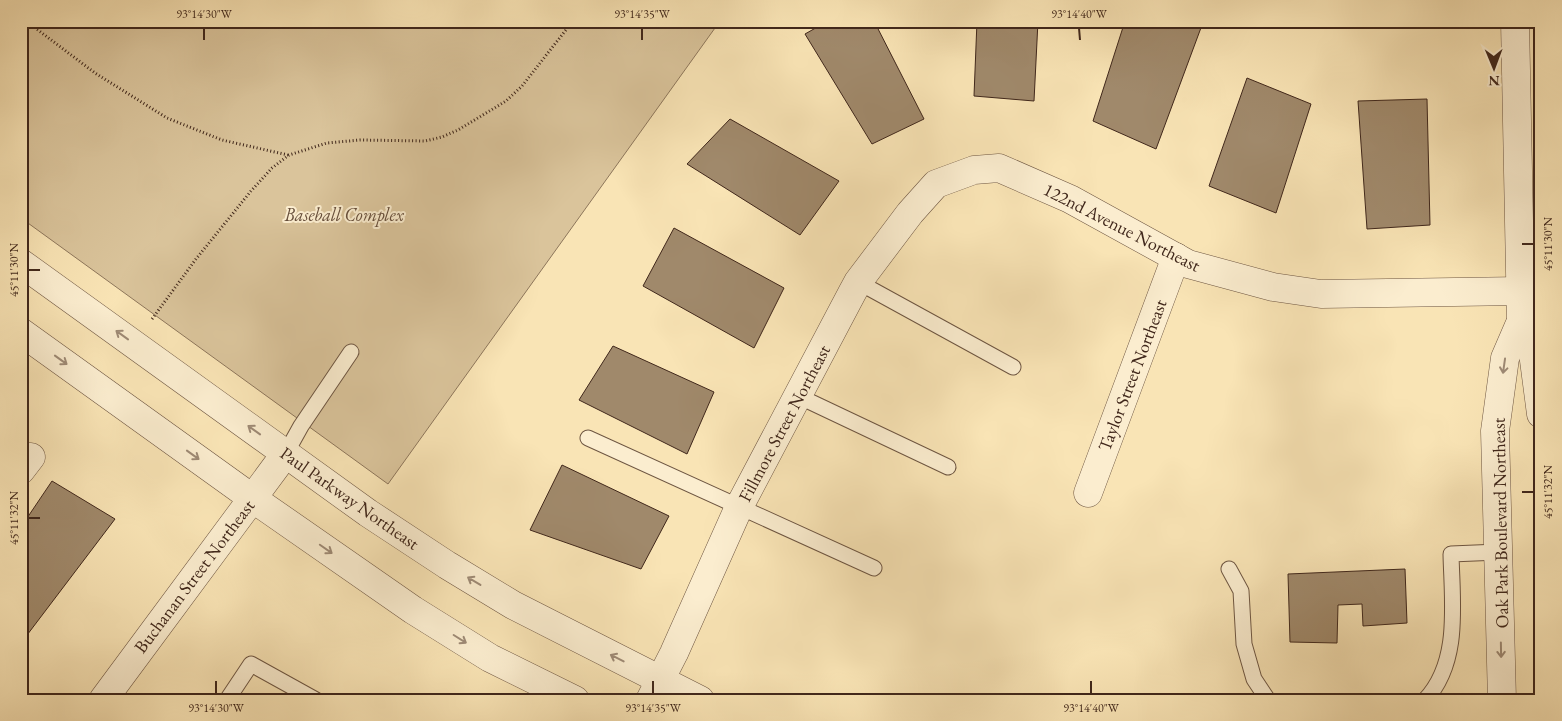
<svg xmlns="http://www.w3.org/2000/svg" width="1562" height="721" font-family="'EB Garamond',serif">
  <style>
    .green { fill: #dac49b; stroke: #8d765b }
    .building { fill: #a0896b; stroke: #40271b }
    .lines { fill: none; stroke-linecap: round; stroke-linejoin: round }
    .service-casing { stroke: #6e5642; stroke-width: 17 }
    .minor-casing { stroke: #6e5642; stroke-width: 29 }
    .tertiary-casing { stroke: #6e5642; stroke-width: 29 }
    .path { stroke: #40271b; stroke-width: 3; stroke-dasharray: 1 2.5; stroke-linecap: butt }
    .service { stroke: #fbedcf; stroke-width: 15 }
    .minor { stroke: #fbedcf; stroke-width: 28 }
    .tertiary { stroke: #fbedcf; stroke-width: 28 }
    .oneway { stroke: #9e8a75 }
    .ticks { fill: none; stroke: #40271b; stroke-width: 2 }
    .labels { text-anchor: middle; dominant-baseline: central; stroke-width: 4; stroke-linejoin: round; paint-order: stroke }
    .park-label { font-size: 18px; font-style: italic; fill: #664e3b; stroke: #fbedcf }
    .street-label { font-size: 18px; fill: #40271b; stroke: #fbedcf }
    .neatline { fill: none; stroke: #40271b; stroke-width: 2 }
    .ticks-label { font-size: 12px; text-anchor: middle; fill: #40271b }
  </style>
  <rect width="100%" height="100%" fill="#f9e4b5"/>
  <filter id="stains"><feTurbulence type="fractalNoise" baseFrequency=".004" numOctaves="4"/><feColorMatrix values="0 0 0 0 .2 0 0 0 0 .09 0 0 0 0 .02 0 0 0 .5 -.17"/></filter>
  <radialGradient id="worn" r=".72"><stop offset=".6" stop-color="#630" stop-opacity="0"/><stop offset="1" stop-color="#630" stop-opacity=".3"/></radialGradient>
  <path class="green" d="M21,21h699l-332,463 -367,-266z"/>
  <g class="building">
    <path d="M828,21h46l50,98 -52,25 -67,-110z"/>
    <path d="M977,21h61l-4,80 -60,-5z"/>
    <path d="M1125,21h64l13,4 -46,124 -63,-28z"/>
    <path d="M1247,78l64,26 -35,109 -67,-27z"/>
    <path d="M1427,99l3,126 -63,4 -9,-128z"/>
    <path d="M730,119l109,62 -39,54 -113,-71z"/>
    <path d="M674,228l110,60 -30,60 -111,-62z"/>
    <path d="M613,346l101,46 -27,62 -108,-54z"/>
    <path d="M562,465l107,51 -28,53 -111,-39z"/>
    <path d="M52,481l63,38 -94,124v-116z"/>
    <path d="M1405,569l2,54 -44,3 -1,-22 -24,1 -1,38 -47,-1 -2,-68z"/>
  </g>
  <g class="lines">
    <g class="service-casing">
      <g id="service">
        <path d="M858,282l155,85"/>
        <path d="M798,396l150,71"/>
        <path d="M588,438l286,130"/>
        <path d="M286,453l15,-27 50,-74"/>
        <path d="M1229,569l12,22 3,53 10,35 14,21"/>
        <path d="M227,700l24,-36 65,36"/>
        <path d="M1425,700c36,-38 27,-98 26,-146l48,-2"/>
      </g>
    </g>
    <g class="minor-casing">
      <g id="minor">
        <path d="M1521,321l11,24 9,69"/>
        <path d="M21,470l10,-13"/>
        <path d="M1088,493l88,-236"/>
        <path d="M103,700l183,-247"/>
        <path d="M650,700l24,-47 65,-146 113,-214 6,-11 52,-69 26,-29 38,-14 25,-2 71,31 118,65 85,23 48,7 200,-3"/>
        <path d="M1502,700l-7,-269 10,-73 16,-37 -6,-300"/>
      </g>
    </g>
    <g class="tertiary-casing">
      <g id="tertiary">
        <path d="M21,263l347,250 79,52 66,40 187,95"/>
        <path d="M21,332l231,166 161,112 77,48 85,42"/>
      </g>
    </g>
    <g class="path">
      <path d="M26,21l69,52 72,45 55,22 66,15"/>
      <path d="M152,319l44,-60 55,-68 21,-23 17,-13 38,-12 33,-3 65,1 17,-4 16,-7 48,-29 16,-15 51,-65"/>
    </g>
    <use href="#service" class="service"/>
    <use href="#minor" class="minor"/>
    <use href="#tertiary" class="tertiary"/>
  </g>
  <defs><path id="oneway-shaft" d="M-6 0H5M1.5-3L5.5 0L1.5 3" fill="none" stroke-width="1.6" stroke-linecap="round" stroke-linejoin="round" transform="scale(1.25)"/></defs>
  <g class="oneway">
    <use href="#oneway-shaft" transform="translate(122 335) rotate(-144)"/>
    <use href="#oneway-shaft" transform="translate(61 360) rotate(36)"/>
    <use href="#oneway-shaft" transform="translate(1504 366) rotate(98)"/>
    <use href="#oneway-shaft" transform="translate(254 430) rotate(-144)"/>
    <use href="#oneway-shaft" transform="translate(193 455) rotate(36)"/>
    <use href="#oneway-shaft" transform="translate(326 549) rotate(35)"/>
    <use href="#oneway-shaft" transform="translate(474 581) rotate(-149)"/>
    <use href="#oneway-shaft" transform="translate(460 639) rotate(32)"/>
    <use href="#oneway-shaft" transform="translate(1501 650) rotate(89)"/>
    <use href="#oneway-shaft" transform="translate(617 658) rotate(-153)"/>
  </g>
  <path class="ticks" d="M204,28v12M642,28v12M1079,28l1,12M1522,244h12M28,270h12M1522,492h12M28,518h12M216,681v13M653,681v13M1091,681v13"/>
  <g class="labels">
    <g class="park-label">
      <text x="344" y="214">Baseball Complex</text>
    </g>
    <g class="street-label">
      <text transform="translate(1122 227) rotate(27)">122nd Avenue Northeast</text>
      <text transform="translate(1132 375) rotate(-69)">Taylor Street Northeast</text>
      <text transform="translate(784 423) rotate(-62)">Fillmore Street Northeast</text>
      <text transform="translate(350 498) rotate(35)">Paul Parkway Northeast</text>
      <text transform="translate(1500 523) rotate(-91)">Oak Park Boulevard Northeast</text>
      <text transform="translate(194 576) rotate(-53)">Buchanan Street Northeast</text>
    </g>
  </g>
  <rect width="1562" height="721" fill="none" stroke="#f9e4b5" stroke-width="55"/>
  <g transform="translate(1494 68) rotate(179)" stroke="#fbedcf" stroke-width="4" paint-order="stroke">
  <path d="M0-4L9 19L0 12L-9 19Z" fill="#40271b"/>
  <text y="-8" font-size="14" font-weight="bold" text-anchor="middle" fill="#40271b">N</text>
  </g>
  <rect x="28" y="28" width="1506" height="666" class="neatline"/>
  <g class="ticks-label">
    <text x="204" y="18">93°14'30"W</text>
    <text x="642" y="18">93°14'35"W</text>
    <text x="1079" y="18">93°14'40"W</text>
    <text transform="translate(1548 244) rotate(-90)" y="4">45°11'30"N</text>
    <text transform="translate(14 270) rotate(-90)" y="4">45°11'30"N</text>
    <text transform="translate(1548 492) rotate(-90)" y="4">45°11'32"N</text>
    <text transform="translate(14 518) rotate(-90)" y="4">45°11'32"N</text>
    <text x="216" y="712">93°14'30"W</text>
    <text x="653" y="712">93°14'35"W</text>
    <text x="1091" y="712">93°14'40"W</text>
  </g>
  <rect width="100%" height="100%" filter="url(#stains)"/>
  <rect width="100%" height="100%" fill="url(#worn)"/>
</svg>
